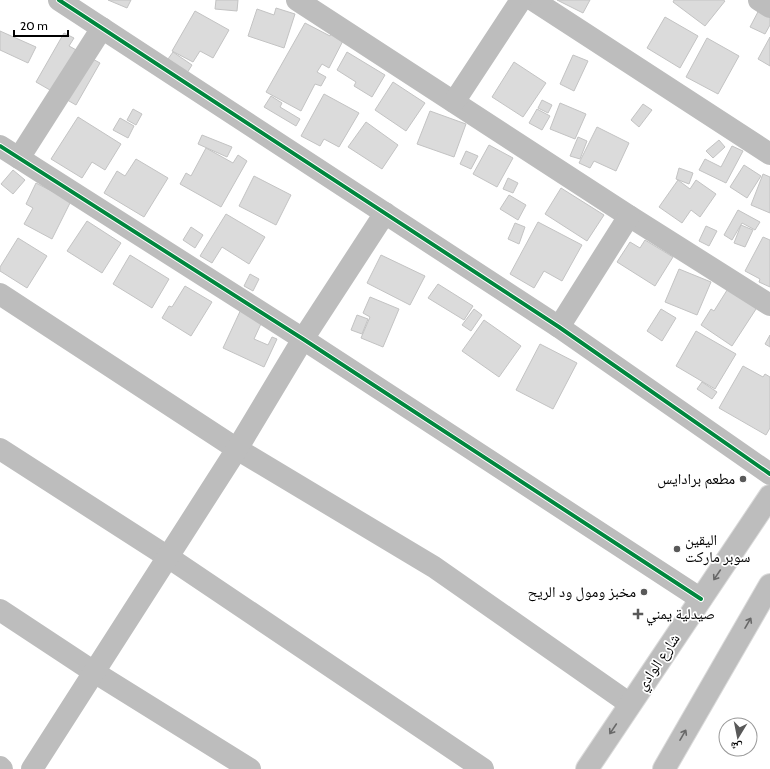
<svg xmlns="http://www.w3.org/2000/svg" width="770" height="769" font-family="Cabin,'Noto Naskh Arabic',sans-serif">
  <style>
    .building { fill: #dbdbdb; stroke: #c3c3c3 }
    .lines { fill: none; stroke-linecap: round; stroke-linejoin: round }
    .major-casing { stroke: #dbdbdb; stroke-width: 24 }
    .minor { stroke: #bdbdbd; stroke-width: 22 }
    .major { stroke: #bdbdbd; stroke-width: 22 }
    .cycleway-casing { stroke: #fff; stroke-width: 6 }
    .cycleway { stroke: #00873e; stroke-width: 4 }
    .oneway { stroke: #686868 }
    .poi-dot { fill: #595959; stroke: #fff; stroke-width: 1.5 }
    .labels { text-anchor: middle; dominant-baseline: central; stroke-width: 3.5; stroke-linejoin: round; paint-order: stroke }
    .poi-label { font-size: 15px; fill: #000; stroke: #fff; text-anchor: end }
    .street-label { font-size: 15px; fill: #000; stroke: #fff }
  </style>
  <rect width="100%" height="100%" fill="#fff"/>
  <g class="building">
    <path d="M108,0h23l-4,8z"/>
    <path d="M216,0h22l-1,11 -22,-2z"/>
    <path d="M557,0h33l-7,13z"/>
    <path d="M674,0h49l2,1 -20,25 -32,-24z"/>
    <path d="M276,8l19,6 -11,34 -36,-12 9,-27 17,6z"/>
    <path d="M760,8l10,6v11l-5,9 -15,-7z"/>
    <path d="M195,11l34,19 -16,28 -13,-7 -7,11 -21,-11z"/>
    <path d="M665,17l33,19 -18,32 -33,-20z"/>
    <path d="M305,23l25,13 4,-9 13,6 -18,35 -7,-4 -5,8 9,5 -5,9 -6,-2 -14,27 -35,-19z"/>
    <path d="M0,31l36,16 -8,16 -28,-13z"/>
    <path d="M64,33l10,5 -5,8 31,17 -24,42 -40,-23z"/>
    <path d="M770,37v29l-12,-7z"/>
    <path d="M707,38l32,18 -21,38 -32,-17z"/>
    <path d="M173,52l19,13 -5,8 -19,-14z"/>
    <path d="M347,52l38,23 -13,22 -18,-11 2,-4 -19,-12z"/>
    <path d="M573,55l15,6 -14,30 -14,-7z"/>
    <path d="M514,62l32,21 -23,34 -31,-20z"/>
    <path d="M393,82l32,21 -19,28 -31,-21z"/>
    <path d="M324,94l35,19 -20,34 -15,-8 -4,7 -19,-10z"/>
    <path d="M271,96l11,7 -2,4 20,12 -4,7 -32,-19z"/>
    <path d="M542,100l10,5 -4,8 -10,-5z"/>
    <path d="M560,103l26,11 -11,25 -25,-10z"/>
    <path d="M643,104l9,6 -13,17 -8,-7z"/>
    <path d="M133,109l9,5 -6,11 -9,-5z"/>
    <path d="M537,109l13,7 -8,14 -13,-7z"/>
    <path d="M430,111l36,13 -12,33 -37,-13z"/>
    <path d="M78,117l43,27 -16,26 -13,-8 -10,16 -31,-19z"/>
    <path d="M120,118l14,8 -6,12 -15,-8z"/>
    <path d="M366,122l32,23 -16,24 -34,-22z"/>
    <path d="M597,127l32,16 -13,28 -22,-10 -4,7 -11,-5z"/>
    <path d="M202,135l30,12 -5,10 -29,-13z"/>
    <path d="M578,137l9,4 -7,18 -10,-3z"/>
    <path d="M719,140l6,7 -12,11 -7,-7z"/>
    <path d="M489,145l24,13 -16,29 -24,-13z"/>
    <path d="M732,146l11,5 -17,32 -27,-13 6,-11 16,8z"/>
    <path d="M206,148l27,15 5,-8 9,6 -26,46 -41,-23 6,-11 5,3z"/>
    <path d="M466,151l12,5 -7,13 -11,-5z"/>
    <path d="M136,159l32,19 -24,39 -40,-24 13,-22 8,5z"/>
    <path d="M744,165l17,11 -14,22 -17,-11z"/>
    <path d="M679,168l14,5 -4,11 -13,-5z"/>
    <path d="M13,170l12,10 -12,14 -12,-10z"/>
    <path d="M763,174l7,3v36l-19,-8z"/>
    <path d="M254,176l37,19 -15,30 -37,-19z"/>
    <path d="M508,178l10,5 -5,10 -10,-4z"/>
    <path d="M678,180l12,9 6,-9 20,14 -16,23 -9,-7 -9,13 -23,-16z"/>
    <path d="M36,183l35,18 -19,38 -28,-15 9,-16 -7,-4z"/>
    <path d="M561,188l43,27 -17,26 -42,-27z"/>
    <path d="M509,195l17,10 -8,15 -18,-11z"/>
    <path d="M738,210l22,12 -5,8 -13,-7 -10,17 -8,-5z"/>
    <path d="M226,214l39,23 -16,27 -27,-17 -10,16 -12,-7z"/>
    <path d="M87,221l34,22 -19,30 -35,-22z"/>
    <path d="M538,222l44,23 -20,36 -18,-10 -10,17 -24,-14z"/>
    <path d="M515,223l10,4 -6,17 -11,-5z"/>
    <path d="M741,225l12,5 -8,17 -11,-4z"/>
    <path d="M706,226l11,5 -8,15 -10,-5z"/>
    <path d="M191,227l12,8 -8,13 -12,-8z"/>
    <path d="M763,237l7,3v47l-11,-5 1,-3 -15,-8z"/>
    <path d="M18,238l29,18 -20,32 -27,-17v-4z"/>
    <path d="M645,240l28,17 -18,29 -38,-24 13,-20 10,6z"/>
    <path d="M130,255l39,24 -17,29 -39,-24z"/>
    <path d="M381,255l44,21 -15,29 -43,-22z"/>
    <path d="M679,269l32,13 -14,33 -32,-13z"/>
    <path d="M250,274l9,5 -6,12 -9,-5z"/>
    <path d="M438,284l35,22 -9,14 -36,-22z"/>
    <path d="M185,286l27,16 -21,34 -29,-18 7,-12 3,1z"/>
    <path d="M729,287l29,19 -26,40 -31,-21 10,-16 3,2z"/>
    <path d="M370,297l29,12 -16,38 -22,-9 9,-21 -7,-4z"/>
    <path d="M243,305l22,10 -11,24 14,6 4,-8 5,2 -13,28 -41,-19z"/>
    <path d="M474,309l8,6 -11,16 -9,-6z"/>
    <path d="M661,309l15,9 -14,23 -15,-10z"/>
    <path d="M357,315l11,4 -6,15 -11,-4z"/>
    <path d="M484,320l37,26 -22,31 -37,-26z"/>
    <path d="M696,331l40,23 -21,35 -39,-23z"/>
    <path d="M770,335v12l-5,-3z"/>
    <path d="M540,344l37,19 -24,46 -37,-19z"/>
    <path d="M743,366l20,11 2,-3 5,3v51l-4,7 -47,-27z"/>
    <path d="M702,382l15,10 -5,7 -15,-10z"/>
  </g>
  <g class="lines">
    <g class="major-casing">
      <g id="major">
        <path d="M587,769l183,-273"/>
        <path d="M664,769l106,-184"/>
      </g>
    </g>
    <g class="minor">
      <path d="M59,0l500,327 211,147"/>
      <path d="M297,0l332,216 141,89"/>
      <path d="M533,0l237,154"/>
      <path d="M759,0l11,7"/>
      <path d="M454,102l67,-102"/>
      <path d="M0,146l303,193 398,260"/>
      <path d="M19,158l83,-130"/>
      <path d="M0,294l237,155 197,118 196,137"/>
      <path d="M559,327l70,-111"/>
      <path d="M0,449l168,108 315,212"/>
      <path d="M0,610l94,62 156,97"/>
      <path d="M0,767l2,2"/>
      <path d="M32,769l205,-320 66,-110 82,-126"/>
    </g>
    <use href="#major" class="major"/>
    <g class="cycleway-casing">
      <g id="cycleway">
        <path d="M59,0l500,327 211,147"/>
        <path d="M0,146l303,193 398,260"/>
      </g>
    </g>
    <use href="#cycleway" class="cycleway"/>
  </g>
  <defs><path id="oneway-shaft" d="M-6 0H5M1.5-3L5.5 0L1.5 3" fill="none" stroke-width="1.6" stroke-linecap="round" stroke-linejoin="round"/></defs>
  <g class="oneway">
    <use href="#oneway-shaft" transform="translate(717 575) rotate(124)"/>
    <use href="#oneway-shaft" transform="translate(748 623) rotate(-60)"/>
    <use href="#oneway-shaft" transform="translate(613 729) rotate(124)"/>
    <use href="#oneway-shaft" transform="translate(683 735) rotate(-60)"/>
  </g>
  <g class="poi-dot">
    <circle cx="743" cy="479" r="4"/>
    <circle cx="677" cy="549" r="4"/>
    <circle cx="644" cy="592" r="4"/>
    <path d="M636 608h4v4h4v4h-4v4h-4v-4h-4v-4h4z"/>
  </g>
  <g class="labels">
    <g class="poi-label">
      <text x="735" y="479">مطعم برادايس</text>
      <text x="685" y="540" text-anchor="start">اليقين<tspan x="685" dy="17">سوبر ماركت</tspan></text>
      <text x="636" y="592">مخبز ومول ود الريح</text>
      <text x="646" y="614" text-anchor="start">صيدلية يمني</text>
    </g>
    <g class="street-label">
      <text transform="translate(658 662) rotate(-56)">شارع الوادي</text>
    </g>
  </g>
  <g transform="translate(738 737) rotate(190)"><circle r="19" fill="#ffffff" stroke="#999999"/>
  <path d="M0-3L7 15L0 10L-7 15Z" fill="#595959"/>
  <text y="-6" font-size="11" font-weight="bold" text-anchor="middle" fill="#000000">ش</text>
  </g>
  <path d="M14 30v6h54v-6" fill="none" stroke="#000000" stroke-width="2"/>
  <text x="20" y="30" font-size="12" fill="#000000" stroke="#ffffff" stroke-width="3" paint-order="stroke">20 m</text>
</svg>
